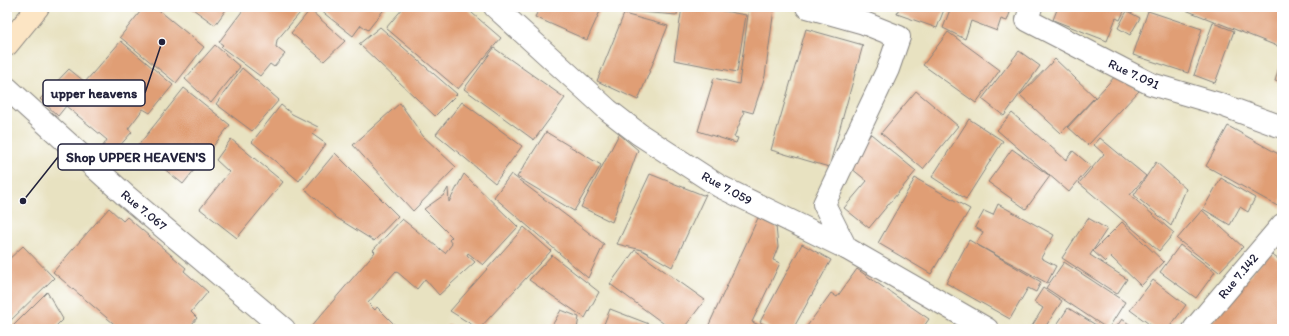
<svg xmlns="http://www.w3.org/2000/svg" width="1289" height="336" font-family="Itim,sans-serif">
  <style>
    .building { fill: #e09e74 }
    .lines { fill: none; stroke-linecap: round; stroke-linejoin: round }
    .minor-casing { stroke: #85827e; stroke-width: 24 }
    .secondary-casing { stroke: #85827e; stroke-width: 24 }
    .minor { stroke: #fff; stroke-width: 22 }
    .secondary { stroke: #fce5c4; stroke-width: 22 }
    .labels { text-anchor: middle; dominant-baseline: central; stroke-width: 4; stroke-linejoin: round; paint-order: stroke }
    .street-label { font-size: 13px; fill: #22223b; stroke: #fff }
    .leader { fill: none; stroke: #22223b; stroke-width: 1.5 }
    .callout-dot { fill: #22223b; stroke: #fff; stroke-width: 1.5 }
    .callout { fill: #fff; stroke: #22223b; stroke-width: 1.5 }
    .callout-label { font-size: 14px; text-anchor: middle; font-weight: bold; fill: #22223b }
  </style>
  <rect width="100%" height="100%" fill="#fff"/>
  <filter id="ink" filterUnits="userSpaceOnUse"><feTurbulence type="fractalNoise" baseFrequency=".025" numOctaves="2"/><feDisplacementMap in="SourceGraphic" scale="8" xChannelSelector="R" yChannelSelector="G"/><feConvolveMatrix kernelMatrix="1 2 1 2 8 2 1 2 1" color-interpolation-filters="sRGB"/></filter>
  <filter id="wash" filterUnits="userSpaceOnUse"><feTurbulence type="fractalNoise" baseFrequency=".012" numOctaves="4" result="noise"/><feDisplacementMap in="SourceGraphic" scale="16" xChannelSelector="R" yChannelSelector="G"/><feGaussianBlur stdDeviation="0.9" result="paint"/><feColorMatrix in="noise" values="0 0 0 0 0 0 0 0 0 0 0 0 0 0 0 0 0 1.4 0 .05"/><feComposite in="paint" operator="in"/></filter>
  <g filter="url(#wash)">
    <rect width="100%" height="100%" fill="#e8e2c1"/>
    <g id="blocks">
      <g class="building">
        <path d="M144,7h11l49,40 -28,36 -56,-46z"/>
        <path d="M190,7h38l-13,18z"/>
        <path d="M238,7h67l-28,33 -1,7 9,7 -11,13 -4,-3 -10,12 -39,-29 2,-2 -4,-3 24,-32z"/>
        <path d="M316,7h70l-18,23 -7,-5 -8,11z"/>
        <path d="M404,7h61l36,31 -43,51 -72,-61z"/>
        <path d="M540,7h138l-1,8 -76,-6 -14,31 -52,-23z"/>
        <path d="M682,7h19l45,8 -9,57 -63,-12z"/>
        <path d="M749,7l25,2 -9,67 -12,37 -11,-3 2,3 -10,24 4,1 -2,5 -38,-12 16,-53 25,6z"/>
        <path d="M899,7h46l-8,21 -40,-14z"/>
        <path d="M951,7h61l-5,14 -6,-2 -4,12 -26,-10 -6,18 -22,-11z"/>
        <path d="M1058,7h68l-6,13 -4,-2 -9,23 -54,-21z"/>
        <path d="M1178,7h104v26l-5,13z"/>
        <path d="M310,10l35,31 -21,20 -33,-28z"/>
        <path d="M1127,11l13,7 -10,17 -12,-7z"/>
        <path d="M1148,11l54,18 -14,44 -55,-18z"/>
        <path d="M624,14l44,12 -30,74 -41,-19z"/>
        <path d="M1213,23l21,8 -19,52 -21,-8z"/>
        <path d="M380,27l77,67 -22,22 -76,-72z"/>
        <path d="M806,29l57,16 -34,122 -58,-17z"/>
        <path d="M948,32l52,38 -24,33 -53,-38z"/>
        <path d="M121,41l52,44 -23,28 -7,-4 -15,20 4,3 -23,26 -10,-6 8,-12 -41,-34 -8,10 -18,-17 29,-30 16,13z"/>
        <path d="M215,45l25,22 -29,36 -26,-24z"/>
        <path d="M494,48l71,50 -31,42 -70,-51z"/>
        <path d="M1019,51l21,15 -36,50 -22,-17z"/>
        <path d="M1282,56v27l-7,-2z"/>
        <path d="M1055,59l40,38 -34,36 -41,-38z"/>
        <path d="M242,68l37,32 -27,31 -36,-27z"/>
        <path d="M1119,72l20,19 -51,54 -20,-18z"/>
        <path d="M184,88l46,37 -47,59 -46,-37z"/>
        <path d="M916,91l42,35 -35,43 -42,-36z"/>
        <path d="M462,102l60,44 -27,37 -59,-49z"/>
        <path d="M400,103l23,33 33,31 -43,44 -60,-66z"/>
        <path d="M281,105l11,9 26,13 -6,7 14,10 -27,37 -47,-39z"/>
        <path d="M1012,113l54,47 7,-9 18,15 -22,26 -72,-62z"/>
        <path d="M969,119l34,22 -37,58 -34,-22z"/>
        <path d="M1228,126l54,30 -1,52 -75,-42z"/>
        <path d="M546,132l55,33 -27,46 -57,-34z"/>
        <path d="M619,134l19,16 -26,72 -31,-15z"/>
        <path d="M871,134l45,37 -47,57 -25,-20 23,-27 -21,-17z"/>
        <path d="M1100,138l46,38 -16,19 44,38 -15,18 -80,-68 25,-29 -10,-9z"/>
        <path d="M231,139l52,43 -46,56 -37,-29 29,-37 -13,-12z"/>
        <path d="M1012,149l38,27 -24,33 -38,-27z"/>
        <path d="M335,153l63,63 -24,25 -37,-23 -32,-29z"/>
        <path d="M1156,162l30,27 -15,37 -37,-31z"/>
        <path d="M464,174l54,53 -35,38 -15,-12 -1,2 8,7 -36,33 -14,-16 -8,10 -21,-18 -28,32 7,7 2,-3 22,22h-90l66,-77 -2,-2 29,-31 43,34 7,-9 -3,-4 3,-3 -28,-28 20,-14 4,-7 1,14z"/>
        <path d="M511,174l93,70 -16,34 -94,-81z"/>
        <path d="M650,174l53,21 3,-1 -34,73 -30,-17 -25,-6z"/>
        <path d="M915,178l55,31 -39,65 -53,-31z"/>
        <path d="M1221,178l34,20 -7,14 -8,-5 -10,18 -27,-16z"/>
        <path d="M998,204l56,31 -13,23 15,8 -9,17 -71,-39 7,-12 -8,-5 9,-16 9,4z"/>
        <path d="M109,208l14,13 4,-4 59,51 -2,3 24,21 -17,20 6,6 -9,11h-68l-67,-57z"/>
        <path d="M1202,210l41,37 -24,25 -42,-33z"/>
        <path d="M758,218l18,8 2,21 -5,13 7,3 -28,59 16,7h-61z"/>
        <path d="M1088,218l19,11 -17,26 37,24 -10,15 -55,-36z"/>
        <path d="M1122,222l42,40 -23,24 -31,-30 -5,6 -12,-11z"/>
        <path d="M524,227l27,24 -72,78 -29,-18z"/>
        <path d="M969,240l72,42 -5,10 -8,-4 -18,31 -64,-36z"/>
        <path d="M802,244l29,16 -38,69h-20l-13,-7z"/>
        <path d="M1180,245l35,27 -19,26 -36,-26z"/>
        <path d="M23,246l31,32 -47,46v-63z"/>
        <path d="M635,250l70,50 -22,29h-12l-61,-45z"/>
        <path d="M1268,253l14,8v68h-76z"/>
        <path d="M552,255l47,37 -14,26 -56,-38z"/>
        <path d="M1064,262l61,40 -17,27 -62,-41z"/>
        <path d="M857,269l72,50 -7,10h-117l26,-36 6,4z"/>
        <path d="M1153,280l33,25 -18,24h-12l-26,-19z"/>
        <path d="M1043,288l19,13 -18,28h-8l-4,-3 11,-18 -9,-6z"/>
        <path d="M47,292l16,27 -10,10h-43z"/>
        <path d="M1068,308l28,17 -2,4h-40z"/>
        <path d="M610,309l39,15 7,5h-54z"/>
        <path d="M561,310l18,7 -2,12h-27z"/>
        <path d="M1122,319l14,10h-21z"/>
        <path d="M449,324l8,5h-12z"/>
      </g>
    </g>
  </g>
  <g filter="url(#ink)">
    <use href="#blocks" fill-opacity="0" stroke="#85827e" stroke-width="1"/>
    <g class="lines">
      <g class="minor-casing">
        <g id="minor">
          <path d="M495,7l113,103 31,24 80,52 127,62 141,81"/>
          <path d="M807,7l57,16 35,14 -11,32 -64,135 22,44"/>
          <path d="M1031,7l-4,13 124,64 68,20 63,23"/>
          <path d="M7,88l118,107 159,134"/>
          <path d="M1194,329l88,-104"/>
        </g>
      </g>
      <g class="secondary-casing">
        <path id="secondary" d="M7,45l31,-38"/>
      </g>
      <use href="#minor" class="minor"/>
      <use href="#secondary" class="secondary"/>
    </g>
  </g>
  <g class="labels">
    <g class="street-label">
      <text transform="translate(1134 74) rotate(25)">Rue 7.091</text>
      <text transform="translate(727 188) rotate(29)">Rue 7.059</text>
      <text transform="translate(144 210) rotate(40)">Rue 7.067</text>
      <text transform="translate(1238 276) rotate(-50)">Rue 7.142</text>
    </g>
  </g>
  <path class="leader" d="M162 42L145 93M23 201L58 157"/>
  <g class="callout-dot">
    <circle cx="162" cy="42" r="4"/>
    <circle cx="23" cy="201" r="4"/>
  </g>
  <g class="callout">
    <rect x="43" y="80" width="102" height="26" rx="4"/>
    <rect x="58" y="144" width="156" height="26" rx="4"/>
  </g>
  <g class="callout-label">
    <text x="94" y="98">upper heavens</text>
    <text x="136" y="162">Shop UPPER HEAVEN'S</text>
  </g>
  <rect width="1289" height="336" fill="none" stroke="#fff" stroke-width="24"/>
</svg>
